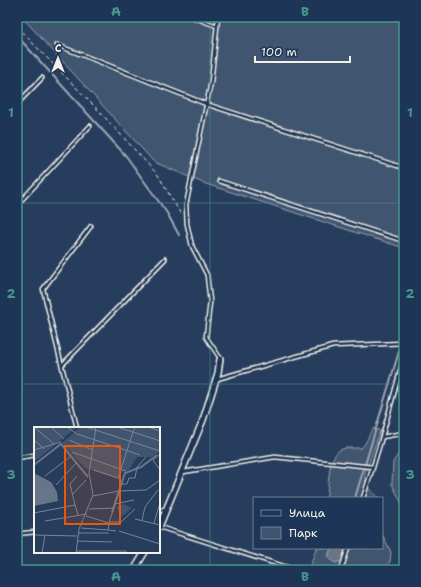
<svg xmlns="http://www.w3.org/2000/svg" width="421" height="587" font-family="'Shantell Sans',sans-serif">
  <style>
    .green { fill: #40546f; stroke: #9aa2ac }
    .water { fill: #677588; stroke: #9fa7ae }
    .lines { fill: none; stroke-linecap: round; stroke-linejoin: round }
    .stream { stroke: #9fa7ae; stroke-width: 2 }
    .service-casing { stroke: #f4f1e8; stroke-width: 5.5 }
    .minor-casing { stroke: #f4f1e8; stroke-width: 8 }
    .path { stroke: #f4f1e8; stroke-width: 1; stroke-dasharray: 4 3; stroke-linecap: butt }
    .service { stroke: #1d3557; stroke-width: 2.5 }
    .minor { stroke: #1d3557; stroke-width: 5 }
    .grid { fill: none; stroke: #48958c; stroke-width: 1; stroke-opacity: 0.55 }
    .inset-river { fill: none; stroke: #677588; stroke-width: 2 }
    .inset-road { fill: none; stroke: #788595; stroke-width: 1 }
    .view { fill: #e8590c; fill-opacity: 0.15; stroke: #e8590c; stroke-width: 2 }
    .inset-edge { fill: none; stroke: #f4f1e8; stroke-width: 2 }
    .neatline { fill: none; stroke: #48958c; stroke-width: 1.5 }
    .grid-label { font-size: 13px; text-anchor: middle; font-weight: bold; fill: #48958c }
  </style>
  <rect width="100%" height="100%" fill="#263d5d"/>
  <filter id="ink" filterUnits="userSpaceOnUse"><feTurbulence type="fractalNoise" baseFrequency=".025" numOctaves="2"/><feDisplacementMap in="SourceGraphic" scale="8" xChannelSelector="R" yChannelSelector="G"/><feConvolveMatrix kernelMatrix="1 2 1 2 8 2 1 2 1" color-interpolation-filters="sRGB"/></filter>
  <g filter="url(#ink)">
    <g class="green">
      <path d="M22,17h382v231l-201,-65 -49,-21z"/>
      <path d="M374,428l6,3 -15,43c-1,14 5,16 15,24h-54c4,-14 0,-46 19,-50 5,0 11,0 16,0 7,-6 7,-14 13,-20z"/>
      <path d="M404,450v58l-12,-24 1,-22 6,-9z"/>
      <path d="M382,534l9,18 -1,10 -9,8h-72l7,-22h15l-3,9 17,-1 8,-8h29z"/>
    </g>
    <path class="water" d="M331,548h13l1,8 -3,5 -7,2 -7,-6z"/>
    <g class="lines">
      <g class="stream">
        <path d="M17,36l109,120 41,57 12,22"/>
        <path d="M355,498l49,-163"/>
      </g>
      <g class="service-casing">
        <g id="service">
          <path d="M192,17l25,9"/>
          <path d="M218,17l-7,65 -25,123 1,19 5,22 15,29 3,27 -4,35 14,21"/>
          <path d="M57,45l149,59 198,64"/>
          <path d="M17,104l25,-26"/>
          <path d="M219,181l185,60"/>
          <path d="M17,205l73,-79"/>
          <path d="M62,365l103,-106"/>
          <path d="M217,379l116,-33 71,-3"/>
          <path d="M77,428l-34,-139 48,-63"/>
          <path d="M382,437l22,-80"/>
          <path d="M17,458l18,-3"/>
          <path d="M183,472l92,-15 98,10 9,-30 22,-4"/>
          <path d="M363,498l10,-31"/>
          <path d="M159,511l7,-2"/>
          <path d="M159,527l137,43"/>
          <path d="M17,534l18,-2"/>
          <path d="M341,570l7,-22"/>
        </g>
      </g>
      <g class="minor-casing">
        <g id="minor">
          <path d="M159,527l44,-107 15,-47 2,-14"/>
          <path d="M134,570l11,-18"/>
        </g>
      </g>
      <path class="path" d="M17,27l81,83 60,65 24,41"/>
      <use href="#service" class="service"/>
      <use href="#minor" class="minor"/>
    </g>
  </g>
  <path class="grid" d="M210,17v553M17,203h387M17,384h387"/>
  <g transform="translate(34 427)">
    <rect width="126" height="126" fill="#263d5d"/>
    <path d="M0,0h43l-43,35zM46,0h80v25l-9,5h-14l-9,14 -6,1 -3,7 -34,-11 -23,-25zM90,77l8,4 -11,9 -4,-10z" fill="#40546f"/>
    <path d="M0,46l17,9 6,10 1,9 -24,5z" fill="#677588"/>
    <path class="inset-river" d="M0,38l27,-21 27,33M78,85l13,-39 16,-6 16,-12"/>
    <path class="inset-road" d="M0,0l20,17M17,0l13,12M33,0l10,7 63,21M52,0l74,24M101,0l-2,5 27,9M114,0l12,4M0,13l10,9M35,13l24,10M0,23l27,-8M38,25l54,19M126,27l-7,6 7,10M112,30l-9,10 -2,11h-6l-2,6h-6l-2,7 27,-1 14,-10M60,43l24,8 15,-46 -16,-5M11,49l25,-19M22,58l20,-22M39,67l13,-14M59,69l26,-5 -4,13M41,78l-5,-21 7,-8M80,81l-5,14h12l14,-13M55,82l25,-1 1,-4 19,-4M0,86l41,-8 3,10M52,89l23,7M101,92l25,6M108,93l3,-13 13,-17M11,94l42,-7M120,96l5,-17M75,98l-1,5 8,1M47,101l27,2M85,104l41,13M44,106h31M0,108l43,1M43,114l35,1M42,124h50l1,2M8,126l3,-18M42,126l3,-24 14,-34 -4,-22 7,-46"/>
    <path class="view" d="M31,19h55v78h-55z"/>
    <rect width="126" height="126" class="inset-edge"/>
  </g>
  <rect width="421" height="587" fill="none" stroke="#1d3557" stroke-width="44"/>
  <rect x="253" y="497" width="130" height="52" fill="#1d3557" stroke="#738091"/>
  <rect x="261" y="510" width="20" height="6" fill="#1d3557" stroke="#738091"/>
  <text x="289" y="517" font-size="12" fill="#f4f1e8">Улица</text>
  <rect x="261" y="527" width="20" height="12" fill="#40546f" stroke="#738091"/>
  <text x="289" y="537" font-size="12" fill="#f4f1e8">Парк</text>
  <g transform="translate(58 58)" stroke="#1d3557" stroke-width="3" paint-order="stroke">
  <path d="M0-3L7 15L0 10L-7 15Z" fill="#f4f1e8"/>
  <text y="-6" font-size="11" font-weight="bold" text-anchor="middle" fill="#f4f1e8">С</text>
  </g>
  <path d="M255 56v6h95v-6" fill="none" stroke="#f4f1e8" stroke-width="2"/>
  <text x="261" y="56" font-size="12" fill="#f4f1e8" stroke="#1d3557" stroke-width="3" paint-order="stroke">100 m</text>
  <rect x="22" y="22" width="377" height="543" class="neatline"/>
  <g class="grid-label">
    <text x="116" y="16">A</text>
    <text x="305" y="16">B</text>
    <text x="11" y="117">1</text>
    <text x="410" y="117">1</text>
    <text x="11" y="298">2</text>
    <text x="410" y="298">2</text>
    <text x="11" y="479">3</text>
    <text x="410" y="479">3</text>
    <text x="116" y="581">A</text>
    <text x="305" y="581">B</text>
  </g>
</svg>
